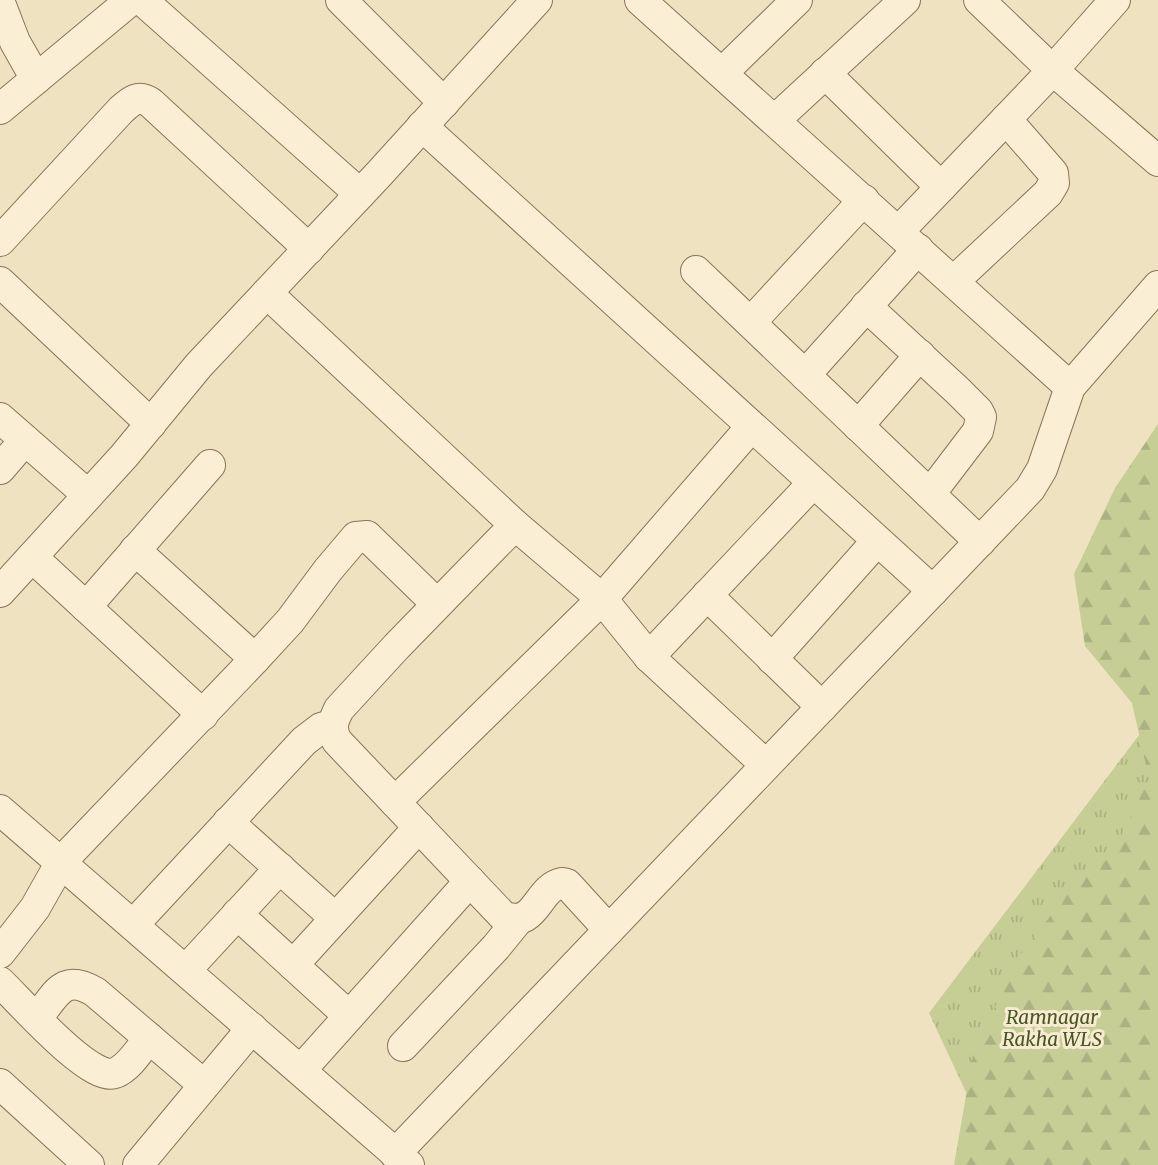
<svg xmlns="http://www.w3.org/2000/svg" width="1158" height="1165" font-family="Merriweather,serif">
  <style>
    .grass { fill: url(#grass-tufts) }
    .forest { fill: url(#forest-firs) }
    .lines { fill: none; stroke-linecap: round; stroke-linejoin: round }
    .minor-casing { stroke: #8a7358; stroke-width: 32 }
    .minor { stroke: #faefd5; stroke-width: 30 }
    .labels { text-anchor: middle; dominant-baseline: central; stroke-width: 6; stroke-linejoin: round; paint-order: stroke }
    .park-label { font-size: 19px; font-style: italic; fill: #485623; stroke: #f7ecd1 }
  </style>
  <defs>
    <pattern id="grass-tufts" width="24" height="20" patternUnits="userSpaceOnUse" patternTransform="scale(1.75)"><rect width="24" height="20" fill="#c6ce95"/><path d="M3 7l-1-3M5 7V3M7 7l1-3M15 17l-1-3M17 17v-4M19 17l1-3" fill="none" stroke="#abb180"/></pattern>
    <pattern id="forest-firs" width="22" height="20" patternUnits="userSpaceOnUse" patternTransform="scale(1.75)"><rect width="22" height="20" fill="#c6ce95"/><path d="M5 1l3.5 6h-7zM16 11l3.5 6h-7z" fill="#abb180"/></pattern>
  </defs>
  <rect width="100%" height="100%" fill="#efe2c1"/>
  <path class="grass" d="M1158,710v455h-158l-71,-152z"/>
  <path class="forest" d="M1158,424v741h-204l19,-110 44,-96 56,-72 38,-31 38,-77 -17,-76 -47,-57 -11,-72 41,-86z"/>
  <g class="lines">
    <g class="minor-casing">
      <g id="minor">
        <path d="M142,0l218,194"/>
        <path d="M341,0l103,103"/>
        <path d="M640,0l430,387"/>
        <path d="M979,0l69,66 110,95"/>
        <path d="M0,3l15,39 21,37"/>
        <path d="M722,73l75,-73"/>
        <path d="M825,73l116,114"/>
        <path d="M0,109l131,-109"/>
        <path d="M775,120l130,-120"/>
        <path d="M422,126l511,465"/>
        <path d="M899,231l154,-161 62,-70"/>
        <path d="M0,241l121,-131c10,-9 17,-16 30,-7l158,146"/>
        <path d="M696,271l284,271"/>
        <path d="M954,281l94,-88 6,-10 -1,-10 -47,-54"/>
        <path d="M0,282l151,142"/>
        <path d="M267,293l248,232 87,74 47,58 117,108"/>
        <path d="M866,306l92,85 20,20 3,6 -3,14 -48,63"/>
        <path d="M751,322l113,-122"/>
        <path d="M805,375l113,-126"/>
        <path d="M0,418l88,77"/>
        <path d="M858,426l62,-71"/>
        <path d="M0,469l25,-29"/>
        <path d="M515,525l-118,121 -58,63c-6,12 -9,19 -2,32l166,175c34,14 33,-28 59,-33l5,1 42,46"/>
        <path d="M135,550l120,109"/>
        <path d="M32,557l171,158"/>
        <path d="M0,592l124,-136 75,-91 180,-191 158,-174"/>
        <path d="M707,595l115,112"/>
        <path d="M86,607l124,-142"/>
        <path d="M649,657l164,-174"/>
        <path d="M772,659l105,-118"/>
        <path d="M395,802l207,-203 149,-172"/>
        <path d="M0,810l409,355"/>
        <path d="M228,822l107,96"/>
        <path d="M237,914l112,102"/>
        <path d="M134,924l170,-183 17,-13 11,-3"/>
        <path d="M0,953l35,-45 26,-46 194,-203 35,-38 38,-51 28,-33 11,-1 70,68"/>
        <path d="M293,965l126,-138"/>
        <path d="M186,970l94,-102"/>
        <path d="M0,982c19,18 91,101 115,91 14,-5 25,-24 34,-35"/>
        <path d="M37,1018c20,-24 25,-45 58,-26l109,93"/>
        <path d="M403,1046l93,-99 22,-27"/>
        <path d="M301,1070l169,-189"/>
        <path d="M0,1084l89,81"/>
        <path d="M395,1154l635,-665 12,-20 28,-82 88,-101"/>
        <path d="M138,1165l114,-137"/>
      </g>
    </g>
    <use href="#minor" class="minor"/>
  </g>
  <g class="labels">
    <g class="park-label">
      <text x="1052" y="1017">Ramnagar<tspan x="1052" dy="22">Rakha WLS</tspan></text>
    </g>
  </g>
</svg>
